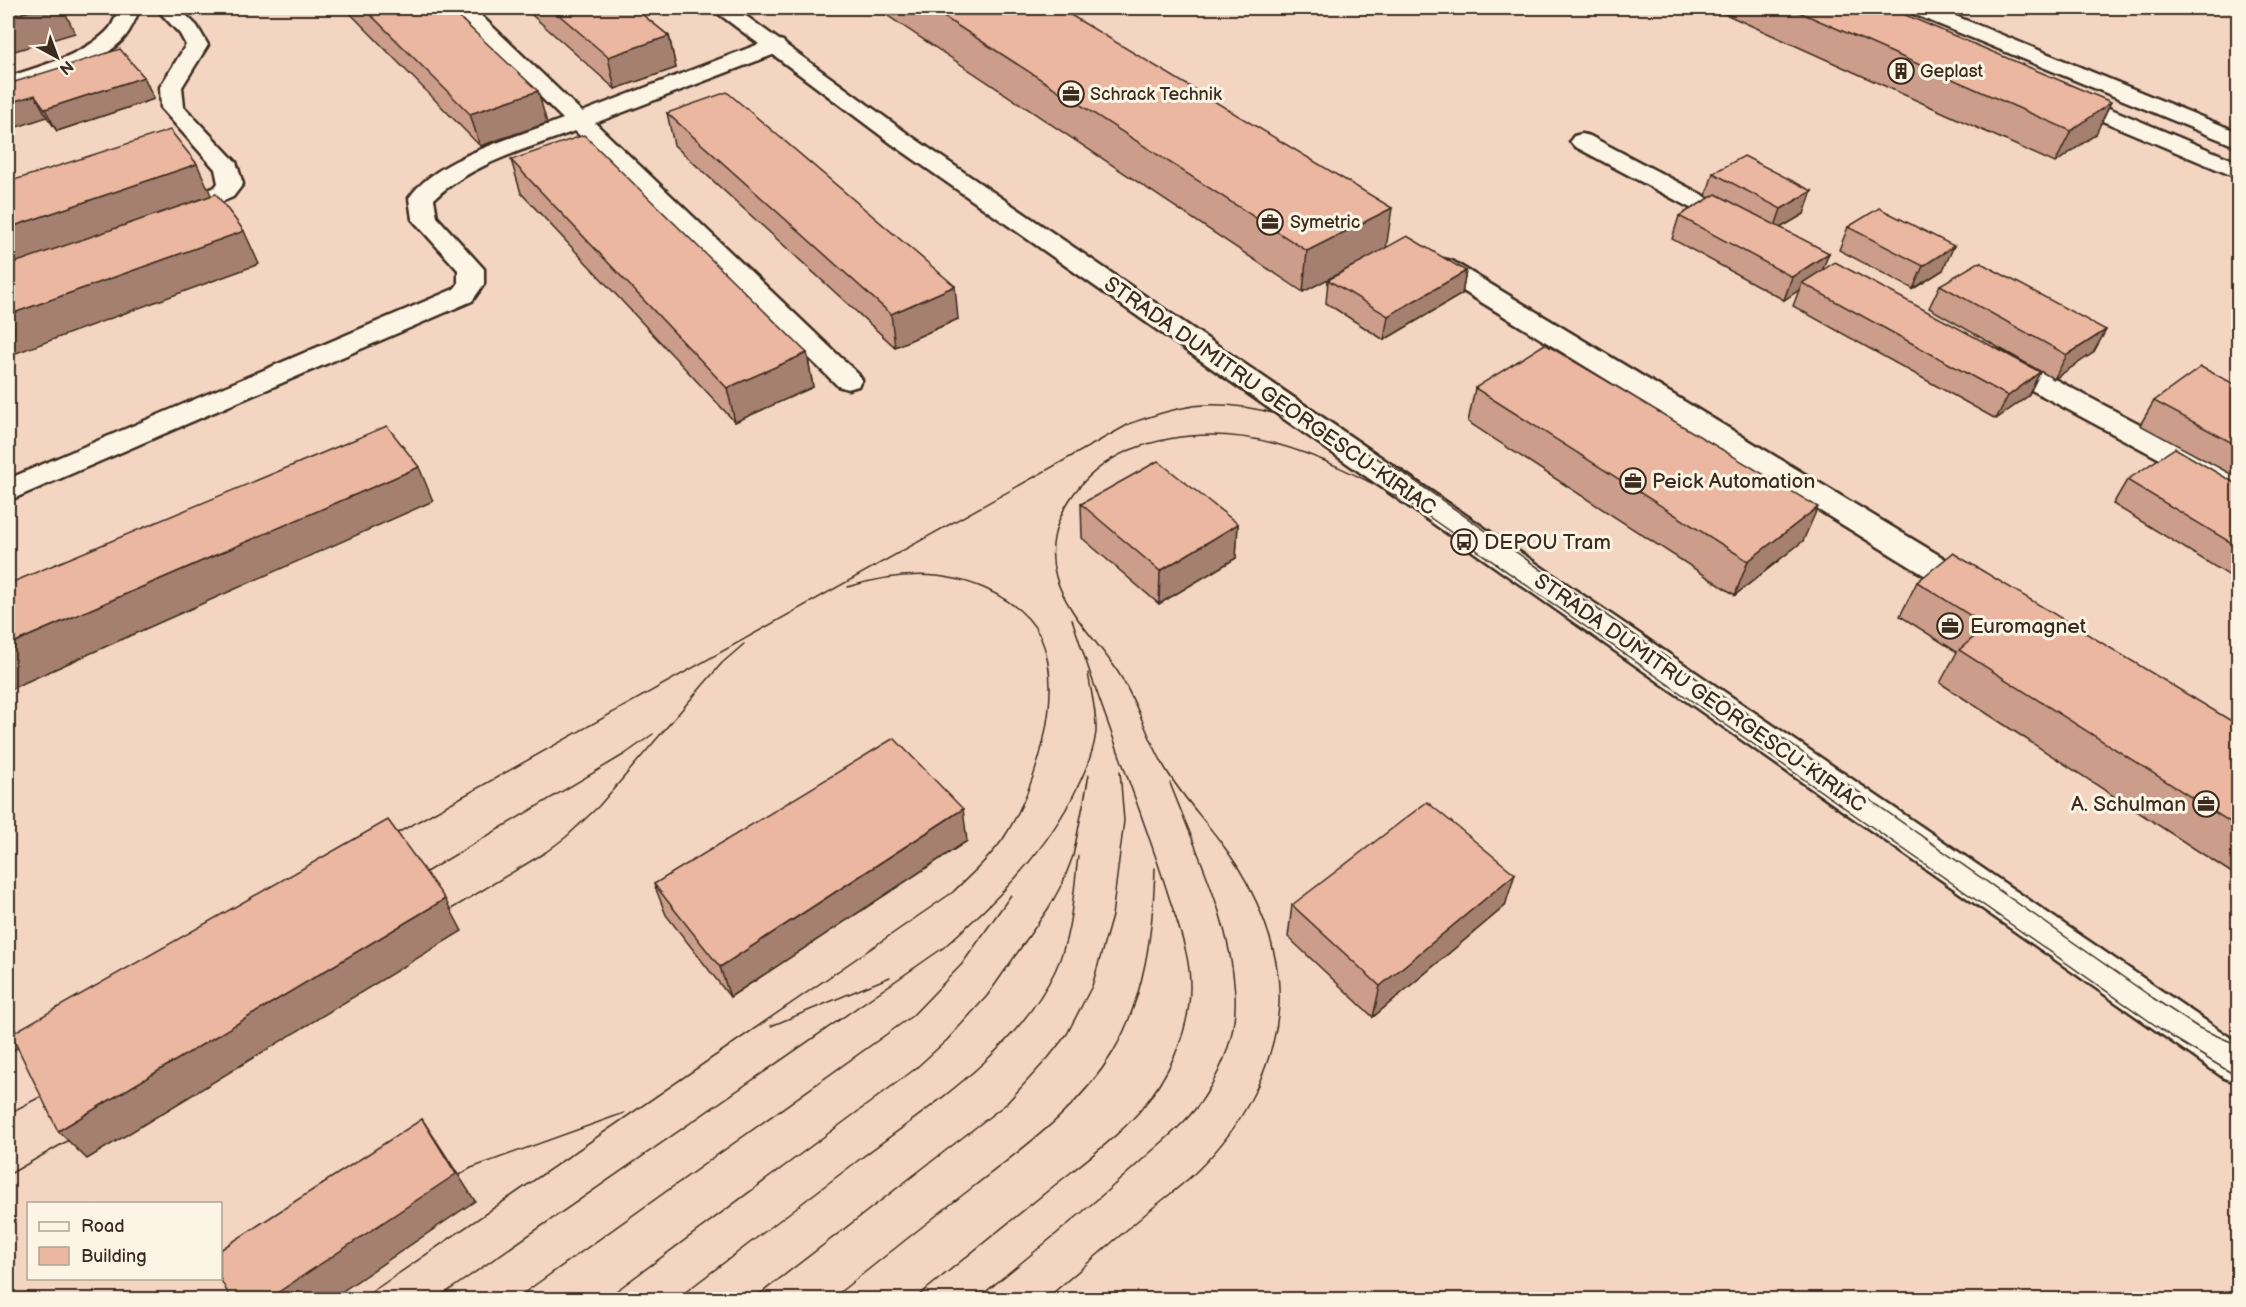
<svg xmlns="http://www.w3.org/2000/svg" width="2246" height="1307" font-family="'Balsamiq Sans',sans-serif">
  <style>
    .built { fill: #f4d5c2; fill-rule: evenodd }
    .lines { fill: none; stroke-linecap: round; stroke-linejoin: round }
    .minor-casing { stroke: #3b2a1e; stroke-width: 5 }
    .major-casing { stroke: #3b2a1e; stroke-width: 5 }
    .minor { fill: #fcf5e5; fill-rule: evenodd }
    .major { fill: #fcf5e5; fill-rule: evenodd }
    .tram { stroke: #3b2a1e; stroke-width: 1.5 }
    .wall { fill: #cb9d8a; stroke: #3b2a1e; stroke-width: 1.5 }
    .shaded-wall { fill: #a58070; stroke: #3b2a1e; stroke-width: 1.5 }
    .building { fill: #ecb7a0; stroke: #3b2a1e; stroke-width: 1.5 }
    .labels { text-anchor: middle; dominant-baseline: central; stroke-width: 6; stroke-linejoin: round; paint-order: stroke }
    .far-poi-label { font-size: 18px; fill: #3b2a1e; stroke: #fcf5e5; text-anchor: start }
    .street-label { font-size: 21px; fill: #3b2a1e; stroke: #fcf5e5 }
    .poi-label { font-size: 21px; fill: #3b2a1e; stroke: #fcf5e5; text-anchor: start }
  </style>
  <rect width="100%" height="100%" fill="#f7e2d0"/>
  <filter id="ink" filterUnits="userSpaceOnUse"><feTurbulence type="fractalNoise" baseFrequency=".0167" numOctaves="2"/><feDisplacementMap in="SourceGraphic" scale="12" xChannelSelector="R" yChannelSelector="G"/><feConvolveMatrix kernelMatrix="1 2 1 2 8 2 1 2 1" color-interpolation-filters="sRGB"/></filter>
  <g filter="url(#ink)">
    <path class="built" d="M8,8h2230v1291h-2230zM28,1204h192v74h-192z"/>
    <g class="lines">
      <g class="minor-casing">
        <g id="minor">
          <path d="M119,8h21c-4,10 -8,20 -15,29 -22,27 -84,47 -117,54v-14c30,-10 79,-23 101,-48 5,-6 7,-14 10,-21z"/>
          <path d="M156,8h23l18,18 11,19 -26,42 2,20 52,55 7,22 -10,13 -57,24 -9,-3 -4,-5 4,-5 48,-21 3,-4 -3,-14 -54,-61 -1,-21 26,-42 -6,-11z"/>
          <path d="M451,8h22l109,104 185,-71 8,-2 8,2 3,5 -3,5 -188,72 263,251 4,6 -4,6 -10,3 -10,-3 -263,-255c-48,18 -103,32 -141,68l3,18 47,52v15l-12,17 -464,200v-22l446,-190 4,-5v-14l-46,-51 -3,-21c28,-41 108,-61 154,-79z"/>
          <path d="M1908,8h28l302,124v15l-327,-134z"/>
          <path d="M2063,89l175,73v16l-183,-77 -4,-5 4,-5z"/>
          <path d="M1582,134l8,2 158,83 4,5 -4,5 -9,3 -9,-3 -156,-83 -4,-5 4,-5z"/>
          <path d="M1443,259l9,2 533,322 5,8 -5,8 -11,3 -11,-3 -529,-326 -4,-6 4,-6z"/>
          <path d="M1995,350l10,3 233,123v22l-11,-3 -242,-130 -4,-6 4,-6z"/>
        </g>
      </g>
      <g class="major-casing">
        <path id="major" d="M711,8h24l173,126 1330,909v40l-14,-5 -1332,-934z"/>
      </g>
      <use href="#minor" class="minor"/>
      <use href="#major" class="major"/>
      <g class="tram">
        <path d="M383,841l748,-418c24,-8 47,-16 72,-18 73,-4 142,34 203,70l747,523 46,30 39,17"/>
        <path d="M421,875l204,-121 28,-20"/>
        <path d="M448,911l98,-59 20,-15 33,-31 123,-143 22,-19"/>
        <path d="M771,1026l119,-49"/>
        <path d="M8,1053l25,-14"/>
        <path d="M8,1114l45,-24"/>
        <path d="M8,1175l68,-39"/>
        <path d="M459,1175l12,-7 153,-55"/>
        <path d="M360,1300l593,-408c17,-17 36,-33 50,-53 33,-50 63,-146 37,-203 -11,-23 -33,-37 -54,-47 -45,-20 -93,-16 -138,-2"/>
        <path d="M435,1300l508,-352c53,-47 103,-95 134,-160 9,-18 17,-37 19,-56 1,-19 -5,-40 -8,-59"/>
        <path d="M514,1300l398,-284 50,-52 49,-69"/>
        <path d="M604,1300l311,-231 32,-29 40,-44 63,-90 13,-24 10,-26 16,-81"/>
        <path d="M675,1300c62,-47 123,-94 185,-141 70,-53 155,-106 195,-188 17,-36 18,-76 23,-115"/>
        <path d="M752,1300l254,-196 42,-46 19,-24 25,-48 20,-70 12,-95 -4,-50"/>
        <path d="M830,1300c48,-38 95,-76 143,-113 51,-40 106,-78 140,-135 32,-55 40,-121 42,-184"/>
        <path d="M913,1300c46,-37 92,-74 137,-111 31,-25 63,-48 89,-77 29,-34 50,-78 51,-123 1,-35 -14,-68 -24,-101 -29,-90 -65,-178 -94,-269"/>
        <path d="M976,1300c56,-47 113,-91 167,-141 22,-20 47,-39 63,-65 18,-29 31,-64 29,-99 -4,-74 -39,-144 -65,-212"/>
        <path d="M1045,1300c32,-28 64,-55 97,-83 18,-16 39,-30 56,-47 44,-43 77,-104 81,-165 3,-53 -23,-115 -54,-157 -19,-27 -43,-51 -60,-80 -19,-33 -29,-70 -51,-102 -20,-28 -48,-55 -58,-89 -16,-53 26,-108 74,-127 103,-39 189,4 279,53l763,534 66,40"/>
      </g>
    </g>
    <g class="wall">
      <path d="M345,8h104l98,115 -67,23z"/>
      <path d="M524,8h110l35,28 7,32 -61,21z"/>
      <path d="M876,8h183l327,240 80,23 -4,23 -78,46 -58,-37 2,-23 19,-11 -44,23z"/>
      <path d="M1712,8h177l207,126 -41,29z"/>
      <path d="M144,77l10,22 -97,32 -10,-14 -39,-33z"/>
      <path d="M667,113l291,206 -63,28 -221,-202z"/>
      <path d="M511,160l296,193 6,34 -78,35 -214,-229z"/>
      <path d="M1713,173l91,41 -24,14 49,25 -7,17 218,102 -12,24 -32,23 -203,-113 6,-16 -15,10 -112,-61 7,-23 31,-18 -4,-2z"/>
      <path d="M1848,227l95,43 -30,19 -74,-39z"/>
      <path d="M1940,285l166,45 -13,23 -39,26 -125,-71z"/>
      <path d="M2238,386v92l-98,-53 14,-24z"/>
      <path d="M1475,388l328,153 -68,54 -267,-173z"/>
      <path d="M2127,480l111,5v96l-125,-77z"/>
      <path d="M1081,504l157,20 -2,34 -77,46 -77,-66z"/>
      <path d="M1917,582l321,143v152l-298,-194 17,-31 -57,-36z"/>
      <path d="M967,841l-237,156 -64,-82 -12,-31z"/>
      <path d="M1292,905l213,1 -132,111 -85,-80z"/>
    </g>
    <g class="shaded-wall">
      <path d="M40,8h23l12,25 -67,20v-36z"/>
      <path d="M669,36l7,32 -61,21 -7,-32z"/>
      <path d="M144,77l10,22 -97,32 -12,-22z"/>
      <path d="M538,91l9,32 -67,23 -10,-32z"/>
      <path d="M35,95l12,22 -39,13v-27z"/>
      <path d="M2111,102l-15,32 -41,29 16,-32z"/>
      <path d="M197,164l15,33 -204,71v-40z"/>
      <path d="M1812,191l-8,23 -31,18 8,-23z"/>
      <path d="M1392,208l-6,41 -83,43 4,-41z"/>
      <path d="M244,231l15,33 -251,92v-41z"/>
      <path d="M1954,246l-11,24 -30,19 10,-23z"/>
      <path d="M1829,253l-9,23 -18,7 -3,7 -15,10 8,-23z"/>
      <path d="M1466,271l-4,23 -78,46 4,-24z"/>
      <path d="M955,286l3,33 -63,28 -4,-33z"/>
      <path d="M2106,330l-13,23 -39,26 13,-24z"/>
      <path d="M807,353l6,34 -78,35 -8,-34z"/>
      <path d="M2040,372l-12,24 -32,23 12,-23z"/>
      <path d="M419,467l14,34 -425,189v-45z"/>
      <path d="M1818,507l-15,34 -68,54 13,-34z"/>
      <path d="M1238,524l-2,34 -77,46 1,-33z"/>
      <path d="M963,809l4,32 -237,156 -10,-30z"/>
      <path d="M1515,874l-10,32 -132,111 7,-31z"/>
      <path d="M445,899l17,32 -375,228 -29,-28z"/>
      <path d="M422,1119l19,29 34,53 -144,98h-63z"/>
    </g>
    <g class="building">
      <path d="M8,8h32l-32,9z"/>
      <path d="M364,8h85l89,83 -68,23z"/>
      <path d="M551,8h83l35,28 -61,21z"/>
      <path d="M930,8h129l333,200 -85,43z"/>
      <path d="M1790,8h99l222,94 -40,29z"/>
      <path d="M120,49l24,28 -99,32 -10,-14 -27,8v-19z"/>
      <path d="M727,92l228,194 -64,28 -224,-201z"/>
      <path d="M170,130l27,34 -189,64v-46z"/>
      <path d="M584,135l223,218 -80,35 -216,-228z"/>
      <path d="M1744,156l68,35 -31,18 -68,-36z"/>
      <path d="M216,194l28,37 -236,84v-50z"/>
      <path d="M1716,194l113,59 -37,24 -113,-61z"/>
      <path d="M1879,208l75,38 -31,20 -75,-39z"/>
      <path d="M1407,236l59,35 -78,45 -60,-36z"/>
      <path d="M1835,262l205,110 -32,24 -206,-113z"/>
      <path d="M1979,262l127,68 -39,25 -127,-70z"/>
      <path d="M1545,344l273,163 -70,54 -273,-173z"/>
      <path d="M2201,367l37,19v60l-84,-45z"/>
      <path d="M387,426l32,41 -411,178v-61z"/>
      <path d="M2175,448l63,37v62l-111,-67z"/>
      <path d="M1158,461l80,63 -78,47 -79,-67z"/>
      <path d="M1953,553l285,172v102l-279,-177 28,-24 -70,-44z"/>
      <path d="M894,738l69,71 -243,158 -66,-83z"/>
      <path d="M1427,802l88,72 -135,112 -88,-81z"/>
      <path d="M388,820l57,79 -387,232 -47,-97z"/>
      <path d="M422,1119l34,55 -188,125h-37l-11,-21v-28z"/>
    </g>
  </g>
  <defs>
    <g id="building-ring" transform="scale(1.35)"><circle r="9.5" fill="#fcf5e5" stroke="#3b2a1e" stroke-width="1.5"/><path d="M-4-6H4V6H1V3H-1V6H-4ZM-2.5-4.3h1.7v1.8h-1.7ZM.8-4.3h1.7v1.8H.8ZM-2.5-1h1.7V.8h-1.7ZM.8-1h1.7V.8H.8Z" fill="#3b2a1e"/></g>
    <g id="office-ring" transform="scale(1.35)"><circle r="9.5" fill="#fcf5e5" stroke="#3b2a1e" stroke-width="1.5"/><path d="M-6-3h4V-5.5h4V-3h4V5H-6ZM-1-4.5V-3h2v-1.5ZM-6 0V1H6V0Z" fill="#3b2a1e"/></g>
    <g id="bus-ring" transform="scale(1.35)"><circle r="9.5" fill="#fcf5e5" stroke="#3b2a1e" stroke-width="1.5"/><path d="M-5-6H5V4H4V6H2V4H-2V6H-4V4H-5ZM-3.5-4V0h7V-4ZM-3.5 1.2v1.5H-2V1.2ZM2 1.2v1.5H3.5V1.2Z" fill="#3b2a1e"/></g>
  </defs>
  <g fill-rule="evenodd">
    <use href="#building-ring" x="1901" y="71"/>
    <use href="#office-ring" x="1071" y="94"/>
    <use href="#office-ring" x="1270" y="222"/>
    <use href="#office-ring" x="1633" y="481"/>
    <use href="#bus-ring" x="1464" y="542"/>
    <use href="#office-ring" x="1950" y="626"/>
    <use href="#office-ring" x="2206" y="804"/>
  </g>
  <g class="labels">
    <g class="far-poi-label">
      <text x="1920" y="71">Geplast</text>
      <text x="1090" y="94">Schrack Technik</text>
      <text x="1290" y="222">Symetric</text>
    </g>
    <g class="street-label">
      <text transform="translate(1270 396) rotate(35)">STRADA DUMITRU GEORGESCU-KIRIAC</text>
      <text transform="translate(1700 693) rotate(35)">STRADA DUMITRU GEORGESCU-KIRIAC</text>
    </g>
    <g class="poi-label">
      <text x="1652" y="481">Peick Automation</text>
      <text x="1484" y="542">DEPOU Tram</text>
      <text x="1970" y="626">Euromagnet</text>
      <text x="2186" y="804" text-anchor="end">A. Schulman</text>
    </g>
  </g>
  <rect width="2246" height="1307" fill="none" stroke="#fcf5e5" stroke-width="30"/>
  <rect x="15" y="15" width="2216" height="1277" fill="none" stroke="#3b2a1e" stroke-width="2" filter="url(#ink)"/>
  <rect x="27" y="1202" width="195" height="78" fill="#fcf5e5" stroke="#afa495" stroke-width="1.5"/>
  <rect x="39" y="1222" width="30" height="9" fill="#fcf5e5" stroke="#afa495" stroke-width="1.5"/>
  <text x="81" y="1232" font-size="18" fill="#3b2a1e">Road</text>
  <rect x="39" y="1247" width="30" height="18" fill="#ecb7a0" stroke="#afa495" stroke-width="1.5"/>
  <text x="81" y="1262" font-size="18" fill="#3b2a1e">Building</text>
  <g transform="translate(57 57) rotate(139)" stroke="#fcf5e5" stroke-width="4.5" paint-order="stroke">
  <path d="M0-4.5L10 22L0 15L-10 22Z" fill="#3b2a1e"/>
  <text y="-9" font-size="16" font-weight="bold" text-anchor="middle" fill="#3b2a1e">N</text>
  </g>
</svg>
